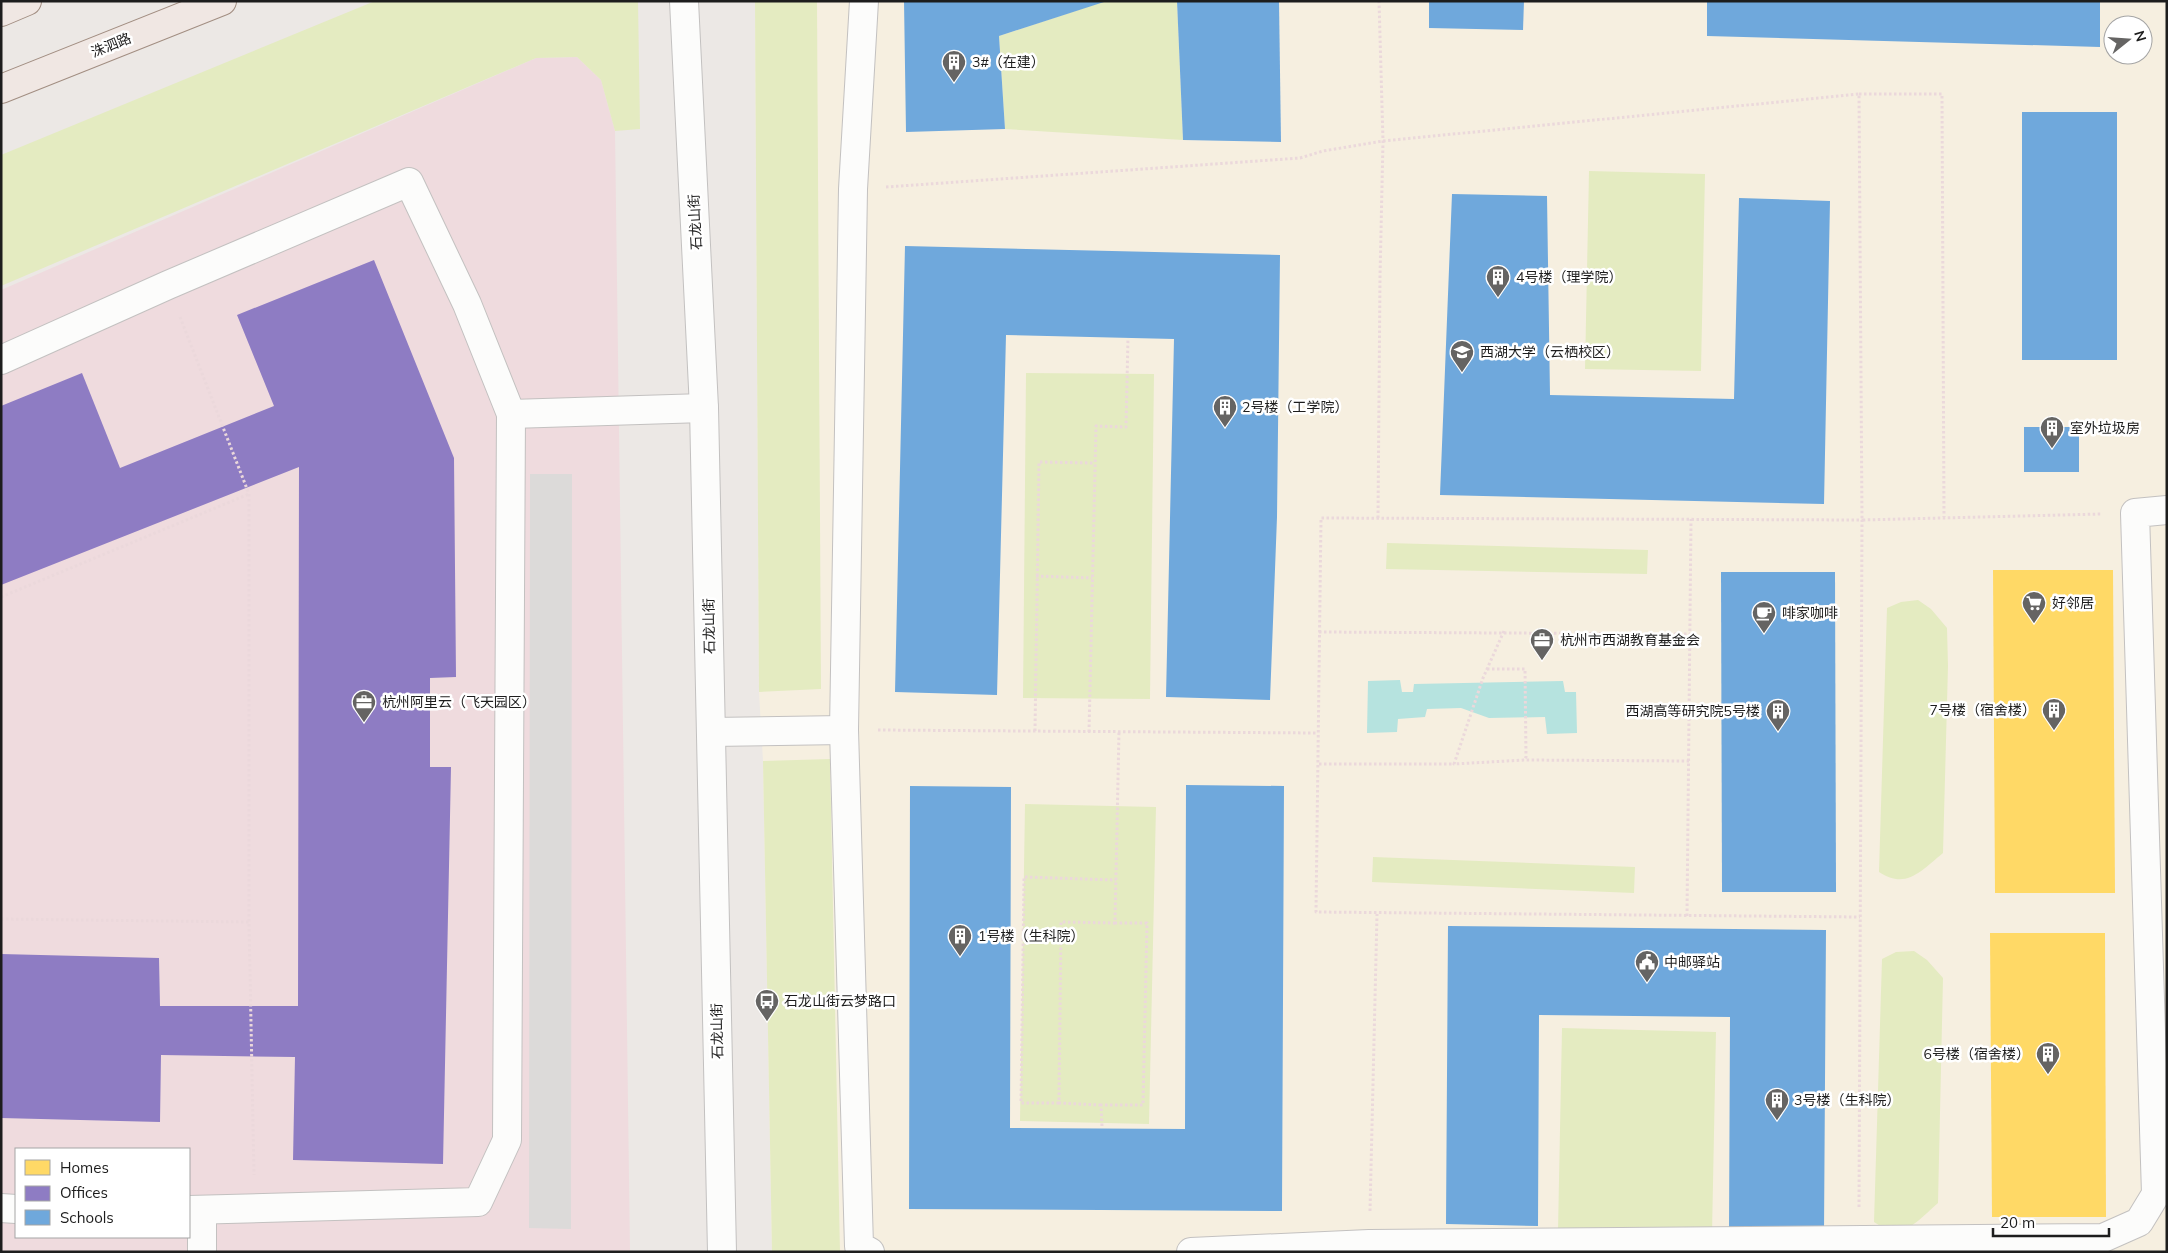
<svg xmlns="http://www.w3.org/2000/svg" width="2168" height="1253" font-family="Mulish,'Noto Sans SC',sans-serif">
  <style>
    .commercial { fill: #efdbde; fill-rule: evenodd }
    .education { fill: #f6efe0; fill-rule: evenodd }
    .grass { fill: #e4ebc1 }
    .parking { fill: #dcdad9 }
    .water { fill: #b6e3df }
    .homes { fill: #ffd966 }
    .offices { fill: #8e7cc3 }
    .schools { fill: #6fa8dc }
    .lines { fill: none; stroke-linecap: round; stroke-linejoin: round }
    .minor-casing { stroke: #c3c1c0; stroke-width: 30 }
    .major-casing { stroke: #a28e82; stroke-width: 30 }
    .path { stroke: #ebd8db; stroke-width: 3; stroke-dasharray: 2.5 2.5; stroke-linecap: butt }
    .minor { stroke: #fcfcfb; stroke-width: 28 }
    .major { stroke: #f0e7e3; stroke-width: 28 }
    .labels { text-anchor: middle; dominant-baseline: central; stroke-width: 5; stroke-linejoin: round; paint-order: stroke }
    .street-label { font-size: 14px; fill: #1d1d1d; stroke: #fff }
    .poi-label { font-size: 14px; fill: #1d1d1d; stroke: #fff; text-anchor: start }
  </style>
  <rect width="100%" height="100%" fill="#ece8e5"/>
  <path class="commercial" d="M577,57l24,23 14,51 15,1121h-629v-962l535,-232zM16,1149h173v88h-173z"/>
  <path class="education" d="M755,1h1412v1251h-1395l-9,-491 -4,-69zM2113,25h30v30h-30z"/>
  <g class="grass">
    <path d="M375,1h263l2,128 -25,2 -14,-51 -24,-23 -41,1 -535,228v-131z"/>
    <path d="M755,1h62l4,688 -62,3z"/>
    <path d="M1105,1h72l6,139 -178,-11 -6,-93z"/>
    <path d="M1589,171l116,3 -4,197 -116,-2z"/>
    <path d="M1026,373l128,1 -4,325 -127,-1z"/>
    <path d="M1387,543l261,7 -1,24 -261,-5z"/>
    <path d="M1918,600l13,9 16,19 1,38 -5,187c-22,18 -37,37 -64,19l8,-264 14,-6z"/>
    <path d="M830,759l10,493h-68l-9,-491z"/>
    <path d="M1025,804l131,3 -7,317 -129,-3z"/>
    <path d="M1373,857l262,10 -1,26 -262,-11z"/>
    <path d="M1914,951l13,9 16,18 -5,225c-22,19 -35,39 -64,19l8,-263 14,-7z"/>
    <path d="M1562,1028l154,4 -4,202 -154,-4z"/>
  </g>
  <path class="parking" d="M530,474h42l-1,755 -42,-1z"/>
  <path class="water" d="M1400,680l2,12h11l1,-8 149,-3 2,11h11l1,41 -30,1 -2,-17 -56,1 -28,-10 -34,1 -2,8 -27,2 -1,13 -30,1 1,-52z"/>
  <g class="homes">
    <path d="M1993,570h120l2,323h-120z"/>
    <path d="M1990,933h115l1,284h-114z"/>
  </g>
  <path class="offices" d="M374,260l80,198 2,219 -26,1v89h21l-8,397 -150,-4 2,-103 -134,-2 -1,67 -159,-4v-164l158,4 1,48h138l1,-539 -298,118v-179l81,-33 38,95 154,-62 -37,-91z"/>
  <g class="schools">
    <path d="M904,1h199l1,1 -105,34 6,93 -99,3z"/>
    <path d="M1177,1h102l2,141 -98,-2z"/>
    <path d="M1429,1h95l-1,29 -94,-2z"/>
    <path d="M1707,1h393v46l-393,-11z"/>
    <rect x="2022" y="112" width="95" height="248"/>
    <path d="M1452,194l95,2 3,199 184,4 5,-201 91,3 -6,303 -384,-9z"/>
    <path d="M905,246l375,9 -3,262 -7,183 -104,-3 8,-358 -168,-4 -9,360 -102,-3z"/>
    <rect x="2024" y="427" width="55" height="45"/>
    <path d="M1721,572h114l1,320h-114z"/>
    <path d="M1186,785l98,1 -2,425 -373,-2 1,-423 101,1 -1,341 175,1z"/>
    <path d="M1448,926l378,4 -2,303 -95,-1 1,-215 -191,-2 -1,211 -92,-2z"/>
  </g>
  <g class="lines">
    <g class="minor-casing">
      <g id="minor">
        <path d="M684,1l20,407 18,844"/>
        <path d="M864,1l-11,188 -9,541 15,516 11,6"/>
        <path d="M1,360l167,-75 241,-103 58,122 44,110 -4,726 -29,62 -289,8"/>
        <path d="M511,414l193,-6"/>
        <path d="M711,732l133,-2"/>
        <path d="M1,1208l15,1"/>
        <path d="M202,1210v42"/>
        <path d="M1191,1252l178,-8 734,-6 36,-16 17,-28 -21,-681 32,-3"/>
      </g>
    </g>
    <g class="major-casing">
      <g id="major">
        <path d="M1,12l26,-11"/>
        <path d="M1,89l221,-88"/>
      </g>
    </g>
    <g class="path">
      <path d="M1859,94h83l2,423"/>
      <path d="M886,187l414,-29 23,-7 60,-10 476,-47 3,426 240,-6"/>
      <path d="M180,317l69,177v428l5,253"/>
      <path d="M1378,518l2,-241 3,-136 -4,-140"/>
      <path d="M1036,576l56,2"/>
      <path d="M1,597l248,-103"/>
      <path d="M1504,631l-21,47 -29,86 70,-4 165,1"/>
      <path d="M1319,632l371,2"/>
      <path d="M1487,669h38l1,88 -2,3"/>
      <path d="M878,730l439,3"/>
      <path d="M1035,731l4,-269 55,1"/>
      <path d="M1089,732l7,-306 30,1 2,-89"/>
      <path d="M1319,764h135"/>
      <path d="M1687,916l4,-397"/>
      <path d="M1,919l248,3"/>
      <path d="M1059,1103h-38l3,-226 92,3"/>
      <path d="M1101,1105l-42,-2 2,-181 54,1"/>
      <path d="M1102,1126l-1,-21h42l4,-182h-32l4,-192"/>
      <path d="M1859,1207l3,-687 -541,-2 -5,394 544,5"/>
      <path d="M1370,1211l7,-297"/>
    </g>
    <use href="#minor" class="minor"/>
    <use href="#major" class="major"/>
  </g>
  <defs>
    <g id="building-pin" transform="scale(1.25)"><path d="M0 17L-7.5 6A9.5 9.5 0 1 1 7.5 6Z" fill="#656463" stroke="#fff"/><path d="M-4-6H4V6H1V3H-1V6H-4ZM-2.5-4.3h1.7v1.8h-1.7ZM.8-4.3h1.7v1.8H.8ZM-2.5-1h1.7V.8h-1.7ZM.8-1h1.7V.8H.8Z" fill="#fff"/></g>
    <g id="university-pin" transform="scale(1.25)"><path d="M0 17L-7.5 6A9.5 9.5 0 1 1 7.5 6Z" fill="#656463" stroke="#fff"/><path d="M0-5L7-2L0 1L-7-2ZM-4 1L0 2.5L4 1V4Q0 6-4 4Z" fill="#fff"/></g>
    <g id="supermarket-pin" transform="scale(1.25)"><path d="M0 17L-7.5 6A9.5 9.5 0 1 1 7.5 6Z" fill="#656463" stroke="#fff"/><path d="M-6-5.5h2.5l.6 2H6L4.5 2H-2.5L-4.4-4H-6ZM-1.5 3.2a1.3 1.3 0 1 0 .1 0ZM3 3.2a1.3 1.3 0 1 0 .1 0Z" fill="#fff"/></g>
    <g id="cafe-pin" transform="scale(1.25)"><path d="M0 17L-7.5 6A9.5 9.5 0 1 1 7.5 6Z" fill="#656463" stroke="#fff"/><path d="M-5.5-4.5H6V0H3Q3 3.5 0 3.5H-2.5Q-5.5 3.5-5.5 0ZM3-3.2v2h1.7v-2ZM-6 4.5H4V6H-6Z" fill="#fff"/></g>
    <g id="office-pin" transform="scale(1.25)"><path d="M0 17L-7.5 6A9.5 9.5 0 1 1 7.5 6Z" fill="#656463" stroke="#fff"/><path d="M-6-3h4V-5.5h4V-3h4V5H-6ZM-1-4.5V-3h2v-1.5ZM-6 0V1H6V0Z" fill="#fff"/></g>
    <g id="civic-pin" transform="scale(1.25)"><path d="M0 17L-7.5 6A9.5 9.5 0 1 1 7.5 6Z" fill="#656463" stroke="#fff"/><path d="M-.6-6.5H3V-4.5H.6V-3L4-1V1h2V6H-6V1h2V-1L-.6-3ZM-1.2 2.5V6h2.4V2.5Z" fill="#fff"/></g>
    <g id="bus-pin" transform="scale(1.25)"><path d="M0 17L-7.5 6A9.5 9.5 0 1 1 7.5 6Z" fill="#656463" stroke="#fff"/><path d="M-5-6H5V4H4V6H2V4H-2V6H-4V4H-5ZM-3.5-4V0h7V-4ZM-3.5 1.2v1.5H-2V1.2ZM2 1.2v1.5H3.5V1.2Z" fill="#fff"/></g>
  </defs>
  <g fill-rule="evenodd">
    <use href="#building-pin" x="954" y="62"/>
    <use href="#building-pin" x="1498" y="277"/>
    <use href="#university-pin" x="1462" y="352"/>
    <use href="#building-pin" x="1225" y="407"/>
    <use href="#building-pin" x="2052" y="428"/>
    <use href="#supermarket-pin" x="2034" y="603"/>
    <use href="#cafe-pin" x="1764" y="613"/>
    <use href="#office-pin" x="1542" y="640"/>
    <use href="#office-pin" x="364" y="702"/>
    <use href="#building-pin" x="2054" y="710"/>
    <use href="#building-pin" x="1778" y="711"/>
    <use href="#building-pin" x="960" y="936"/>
    <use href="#civic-pin" x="1647" y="962"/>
    <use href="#bus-pin" x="767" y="1001"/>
    <use href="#building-pin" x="2048" y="1054"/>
    <use href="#building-pin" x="1777" y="1100"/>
  </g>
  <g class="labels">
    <g class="street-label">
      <text transform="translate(111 45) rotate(-22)">洙泗路</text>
      <text transform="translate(695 222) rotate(-93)">石龙山街</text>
      <text transform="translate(709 626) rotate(-91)">石龙山街</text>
      <text transform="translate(717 1031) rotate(-91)">石龙山街</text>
    </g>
    <g class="poi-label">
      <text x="972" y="62">3#（在建）</text>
      <text x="1516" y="277">4号楼（理学院）</text>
      <text x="1480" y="352">西湖大学（云栖校区）</text>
      <text x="1242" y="407">2号楼（工学院）</text>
      <text x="2070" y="428">室外垃圾房</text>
      <text x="2052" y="603">好邻居</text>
      <text x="1782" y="613">啡家咖啡</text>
      <text x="1560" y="640">杭州市西湖教育基金会</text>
      <text x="382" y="702">杭州阿里云（飞天园区）</text>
      <text x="2036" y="710" text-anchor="end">7号楼（宿舍楼）</text>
      <text x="1760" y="711" text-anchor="end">西湖高等研究院5号楼</text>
      <text x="978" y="936">1号楼（生科院）</text>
      <text x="1664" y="962">中邮驿站</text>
      <text x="784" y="1001">石龙山街云梦路口</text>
      <text x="2030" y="1054" text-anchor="end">6号楼（宿舍楼）</text>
      <text x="1794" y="1100">3号楼（生科院）</text>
    </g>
  </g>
  <rect width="2168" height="1253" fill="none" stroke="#1d1d1d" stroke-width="5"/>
  <rect x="15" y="1148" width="175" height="90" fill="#ffffff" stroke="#a5a5a5"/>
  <rect x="25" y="1160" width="25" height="15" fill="#ffd966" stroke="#a5a5a5"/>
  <text x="60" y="1173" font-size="15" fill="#1d1d1d">Homes</text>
  <rect x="25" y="1186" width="25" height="15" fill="#8e7cc3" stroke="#a5a5a5"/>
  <text x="60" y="1198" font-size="15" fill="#1d1d1d">Offices</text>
  <rect x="25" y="1210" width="25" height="15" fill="#6fa8dc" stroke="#a5a5a5"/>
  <text x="60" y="1223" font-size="15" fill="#1d1d1d">Schools</text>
  <g transform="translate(2128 40) rotate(73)"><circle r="24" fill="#ffffff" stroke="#a5a5a5"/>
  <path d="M0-4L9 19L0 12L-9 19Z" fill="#656463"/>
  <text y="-8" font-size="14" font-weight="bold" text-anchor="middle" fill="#1d1d1d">N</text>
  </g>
  <path d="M1993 1228v8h116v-8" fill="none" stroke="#1d1d1d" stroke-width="2.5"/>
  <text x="2000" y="1228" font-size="15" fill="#1d1d1d" stroke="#ffffff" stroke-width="4" paint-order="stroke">20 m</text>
</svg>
